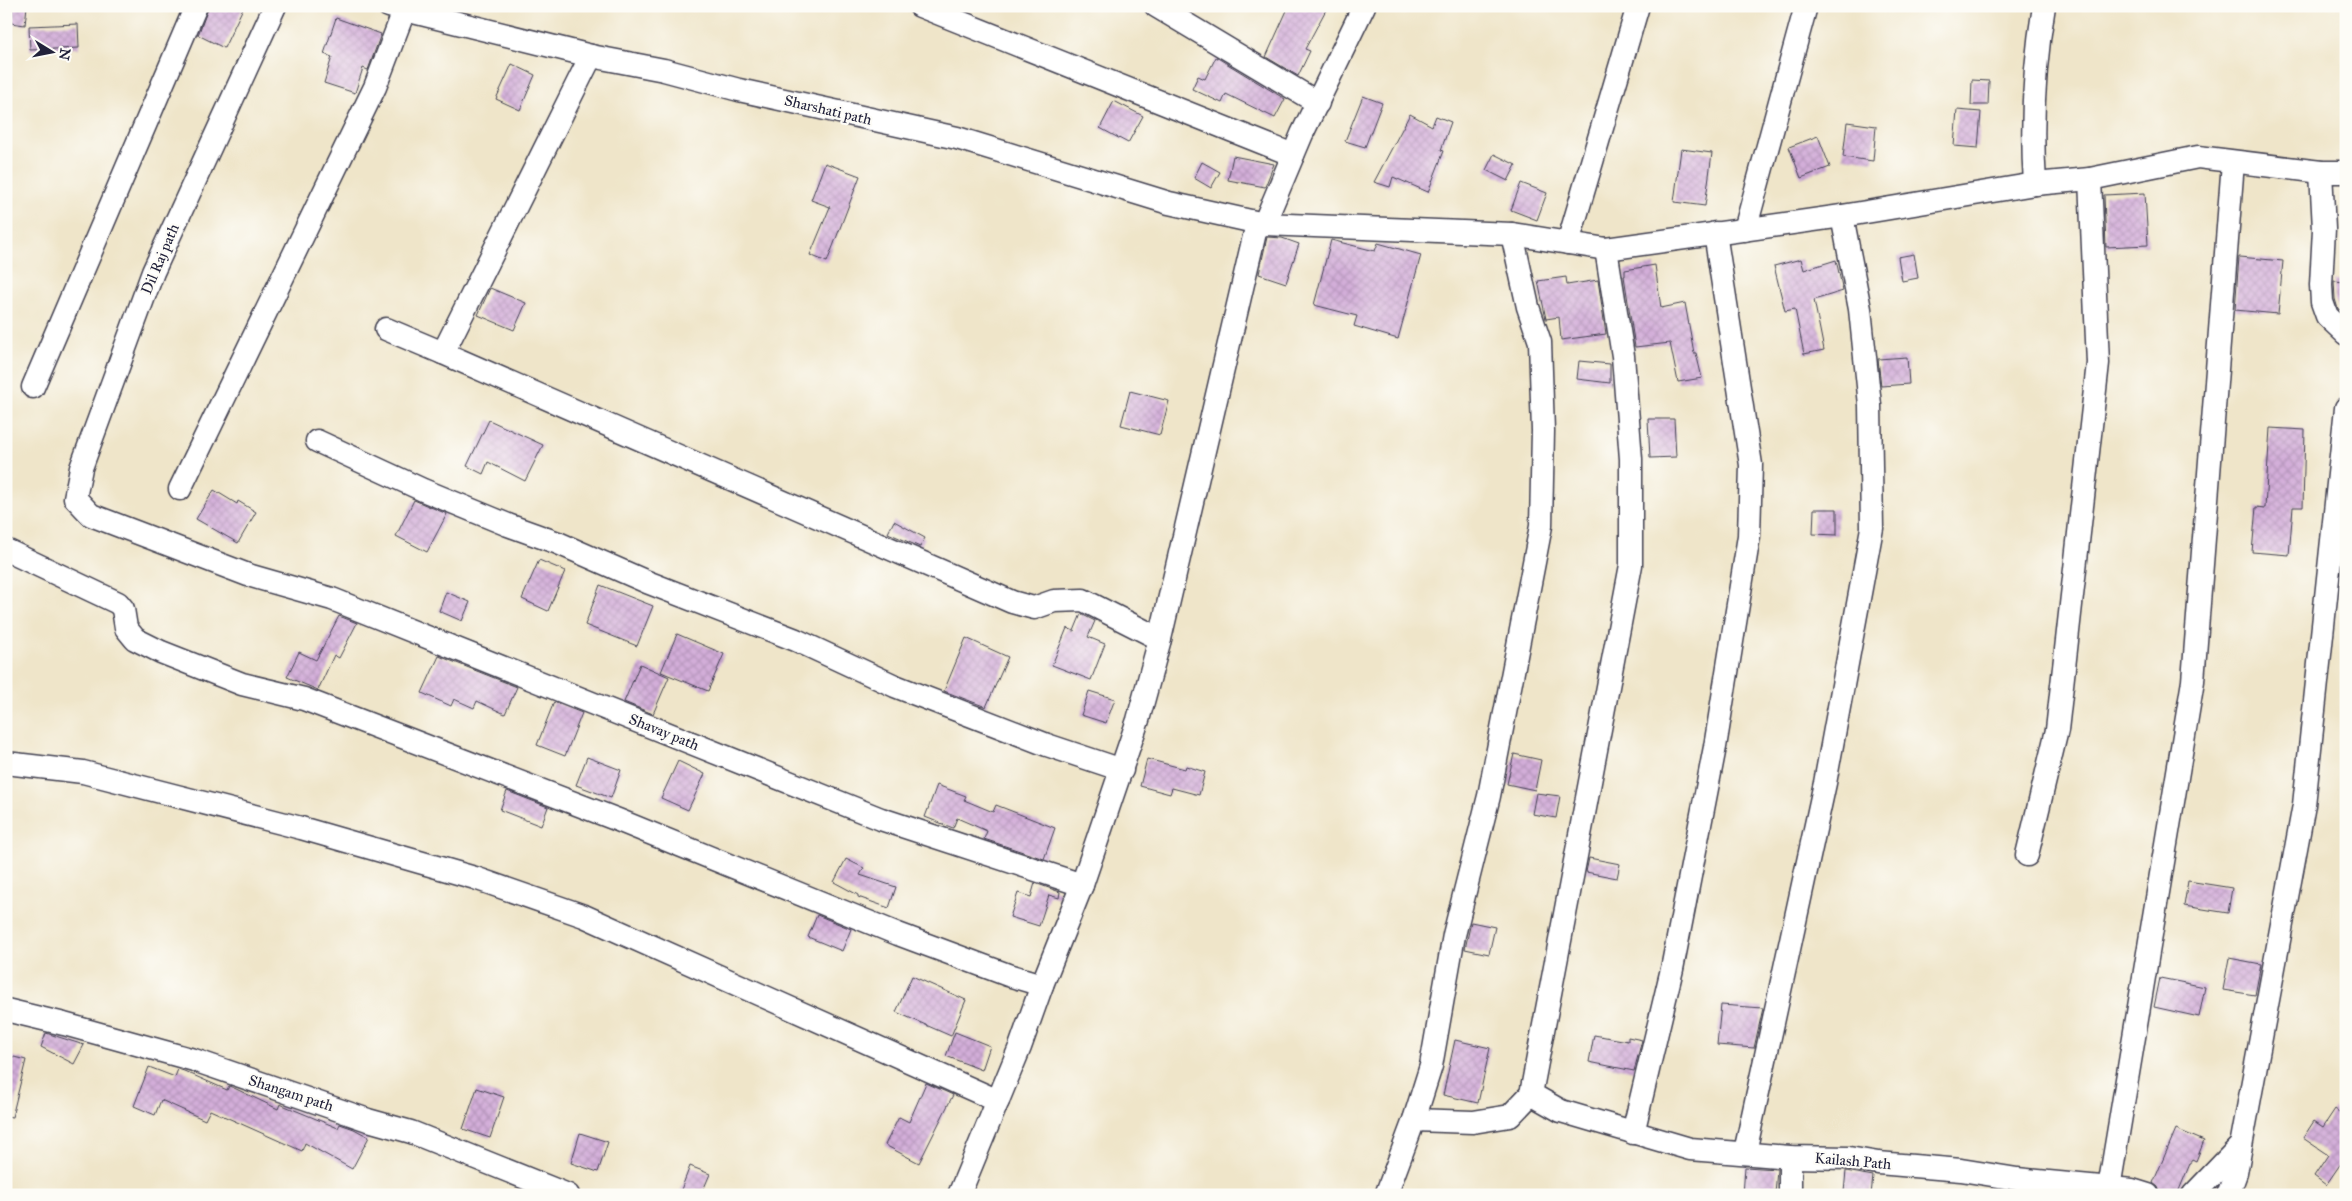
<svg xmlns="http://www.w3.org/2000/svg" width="2352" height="1201" font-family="'IM FELL Great Primer',serif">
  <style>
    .building { fill: url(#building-cross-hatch) }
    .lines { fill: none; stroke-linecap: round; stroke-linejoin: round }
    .minor-casing { stroke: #413f50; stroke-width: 25 }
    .minor { stroke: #fff; stroke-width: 22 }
    .labels { text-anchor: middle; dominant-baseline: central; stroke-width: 4.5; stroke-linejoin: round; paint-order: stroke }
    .street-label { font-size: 15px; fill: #22223b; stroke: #fdfcf7 }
  </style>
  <defs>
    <pattern id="building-cross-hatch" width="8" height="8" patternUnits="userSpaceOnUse" patternTransform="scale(1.25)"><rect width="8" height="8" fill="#d3aed9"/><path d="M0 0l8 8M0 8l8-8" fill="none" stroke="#b595bb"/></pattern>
  </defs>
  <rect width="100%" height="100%" fill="#fdfcf7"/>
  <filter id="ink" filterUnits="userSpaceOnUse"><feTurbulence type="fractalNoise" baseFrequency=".02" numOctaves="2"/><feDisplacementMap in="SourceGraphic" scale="10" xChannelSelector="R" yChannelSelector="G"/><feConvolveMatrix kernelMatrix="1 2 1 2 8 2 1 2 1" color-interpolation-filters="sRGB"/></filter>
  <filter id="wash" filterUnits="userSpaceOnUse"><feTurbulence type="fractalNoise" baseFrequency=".0096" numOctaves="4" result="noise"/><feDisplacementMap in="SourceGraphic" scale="20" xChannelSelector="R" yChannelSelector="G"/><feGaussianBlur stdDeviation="1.12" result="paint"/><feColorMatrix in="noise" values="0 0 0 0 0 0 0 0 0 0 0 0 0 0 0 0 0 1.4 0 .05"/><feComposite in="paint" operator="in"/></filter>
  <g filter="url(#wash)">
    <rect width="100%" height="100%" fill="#efe5c9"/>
    <g id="blocks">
      <g class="building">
        <path d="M13,6h14l-2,19 -14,-2z"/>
        <path d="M209,6h35l-20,42 -26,-13z"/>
        <path d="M1289,6h39l-23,43 5,2 -12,25 -32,-19z"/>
        <path d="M336,18l45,16 -13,36 -5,-2 -8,25 -31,-10 8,-26 -8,-3z"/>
        <path d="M78,24l1,24 -49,2 -1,-24z"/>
        <path d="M1216,57l69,42 -10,19 -49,-24 -4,9 -30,-14 6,-13 7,3z"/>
        <path d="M512,64l23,11 -15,35 -24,-11z"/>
        <path d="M1972,80l17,1 -1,24h-17z"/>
        <path d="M1363,96l19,7 -17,44 -20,-6z"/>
        <path d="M1114,101l29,15 -15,27 -28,-15z"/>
        <path d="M1957,110l24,2 -3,36 -24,-2z"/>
        <path d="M1410,114l22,12 4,-10 15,6 -10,28 3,1 -16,41 -35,-15 -3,10 -16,-5z"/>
        <path d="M1847,122l29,4 -3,35 -30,-4z"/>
        <path d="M1818,136l12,31 -29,11 -12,-31z"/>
        <path d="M1681,149l31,4 -7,53 -31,-4z"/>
        <path d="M1494,154l22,11 -8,16 -22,-11z"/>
        <path d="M1233,156l41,8 -9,23 -37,-7z"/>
        <path d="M1202,162l18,10 -9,16 -17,-10z"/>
        <path d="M825,163l35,13 -33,86 -17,-7 20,-48 -19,-7z"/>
        <path d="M1521,183l26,10 -10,27 -26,-10z"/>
        <path d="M2145,193l3,52 -42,2 -2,-52z"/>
        <path d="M1267,237l15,1 17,6 -13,39 -27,-9z"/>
        <path d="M1331,240l44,11 3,-8 43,12 -23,84 -44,-13 3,-10 -43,-11z"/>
        <path d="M1914,254l4,24 -16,3 -4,-24z"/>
        <path d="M2239,257l44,4 -5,53 -43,-4z"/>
        <path d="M1801,259l3,11 32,-10 7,31 -29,9 10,50 -20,4 -9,-45 -10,2 -11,-45z"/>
        <path d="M1655,265l6,43 24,-5 9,50h2l6,25 -24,4 -8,-39 -35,4 -11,-71h1v-6z"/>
        <path d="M1566,277l1,8 31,-5 8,54 -45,6 -2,-23 -13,2 -8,-38z"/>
        <path d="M2334,281l12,1v29l-8,-2 -3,-10z"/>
        <path d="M490,288l36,15 -12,27 -36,-15z"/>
        <path d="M1907,357l2,27 -28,2 -3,-27z"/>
        <path d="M1579,361l31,3v19l-33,-4z"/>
        <path d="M1130,391l39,10 -9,34 -39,-10z"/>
        <path d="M1648,419h26l2,38 -26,1z"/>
        <path d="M489,420l54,25 -18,36 -37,-19 -5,12 -16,-8z"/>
        <path d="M2270,428l35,2 -2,77h-10l-4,48 -37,-3 4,-45 9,1z"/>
        <path d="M214,490l23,14 1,-3 18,11 -18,31 -42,-24z"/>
        <path d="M414,500l33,14 -20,38 -31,-16z"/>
        <path d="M1814,509h23v26l-24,-1z"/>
        <path d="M894,521l31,17 -5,9 -32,-14z"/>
        <path d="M539,560l26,11 -17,40 -26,-12z"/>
        <path d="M600,585l53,21 -16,40 -52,-21z"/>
        <path d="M446,592l24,10 -8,19 -23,-10z"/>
        <path d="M1081,614l14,7 -7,16 17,7 -14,36 -39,-15 15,-37 7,3z"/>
        <path d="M339,616l18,7 -18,35 -5,-3 -16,35 -31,-13 12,-25 17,8z"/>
        <path d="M677,634l47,20 -16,37 -47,-19z"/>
        <path d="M966,638l42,19 -22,50 -42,-16z"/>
        <path d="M439,656l78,31 -12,27 -28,-13 -3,7 -20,-9 -3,7 -29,-13z"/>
        <path d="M640,664l29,13 -16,37 -29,-12z"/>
        <path d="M1089,691l26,8 -9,24 -25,-8z"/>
        <path d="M554,702l28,11 -17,43 -28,-11z"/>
        <path d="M1514,754l27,6 -6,30 -28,-6z"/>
        <path d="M587,757l34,13 -10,28 -35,-13z"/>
        <path d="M1147,759l38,10 1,-3 19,6 -6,23 -27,-7 -2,6 -30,-8z"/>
        <path d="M678,761l27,13 -17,36 -27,-12z"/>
        <path d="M937,785l29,11 -2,4 29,12 3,-7 59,23 -11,31 -60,-20 3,-8 -30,-13 -4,10 -28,-11z"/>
        <path d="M507,791l41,16 -7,19 -41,-16z"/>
        <path d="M1536,793l24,3 -4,22 -24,-4z"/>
        <path d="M1589,858l31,6 -3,14 -31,-6z"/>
        <path d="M846,859l18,9 -4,7 36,12 -7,21 -31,-11v-2l-24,-13z"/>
        <path d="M2188,881l44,7 -4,25 -44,-7z"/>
        <path d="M1035,883l25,9 -1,6 -10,-3 -10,31 -29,-9 8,-24 13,4z"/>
        <path d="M817,915l34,14 -9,22 -34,-14z"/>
        <path d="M1471,922l24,5 -6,27 -24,-5z"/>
        <path d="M2229,958l32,6 -6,31 -32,-5z"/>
        <path d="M912,976l54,24 -15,36 -55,-24z"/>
        <path d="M2160,978l45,9 -6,30 -45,-10z"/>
        <path d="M1721,1005l42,3 -9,40 -37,-3z"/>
        <path d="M955,1032l35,14 -8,24 -36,-14z"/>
        <path d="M46,1033l38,12 -10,19 -33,-17z"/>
        <path d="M1594,1035l34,6v-4l14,3 -8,31 -45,-9z"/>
        <path d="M1455,1040l35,8 -12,55 -35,-8z"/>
        <path d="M6,1055l20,5 -14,57 -6,-1z"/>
        <path d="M149,1067l26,10 3,-8 6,2 43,19 2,-4 5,2 44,21 2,-5 58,24 2,-4 14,5 15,8 -17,32 -47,-26 -3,8 -92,-41 -5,10 -44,-20 -6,15 -21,-9z"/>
        <path d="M926,1083l27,12 -34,68 -34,-18 14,-28 10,5z"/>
        <path d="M477,1088l27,9 -14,41 -27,-9z"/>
        <path d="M2335,1109l11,8v39l-20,29 -12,-9 14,-21 -25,-17 11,-17 9,6z"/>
        <path d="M2176,1129l28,12 -8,20 -4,-2 -15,36h-16l-3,-8 -5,-4z"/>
        <path d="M580,1133l28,9 -10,30 -27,-9z"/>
        <path d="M690,1166l20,8 -9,21h-22z"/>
        <path d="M1745,1167l32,2 -2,26h-32z"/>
        <path d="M1846,1171l27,5 -2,19 -27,-3z"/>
      </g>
    </g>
  </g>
  <g filter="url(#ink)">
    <use href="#blocks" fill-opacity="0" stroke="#413f50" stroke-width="1"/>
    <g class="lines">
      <g class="minor-casing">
        <g id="minor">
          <path d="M275,6l-122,266 -72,196 -6,30 16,17 157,60 84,24 549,220 201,66"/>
          <path d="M389,6l202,50 73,14 75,20 218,48 212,65 95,21 248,10 94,15 236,-33 193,-32 55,-5 108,-22 123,15h25"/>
          <path d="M920,6l373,149"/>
          <path d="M1156,6l162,97"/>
          <path d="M591,56l-148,297 569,249 22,6 20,-7 29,-1 77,39"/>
          <path d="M2321,172l3,57 -3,56 1,17 5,14 19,18"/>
          <path d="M2035,184c-4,-59 -1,-119 9,-178"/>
          <path d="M1745,230l61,-224"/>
          <path d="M1568,243l70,-237"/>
          <path d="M386,329l57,24"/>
          <path d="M33,387l163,-381"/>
          <path d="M317,441l106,49 85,35 50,18 89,39 149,58 99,46 152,59 75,25"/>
          <path d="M180,489l195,-402 29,-76"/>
          <path d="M6,550l112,53 5,6 3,19 9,11 26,13 81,32 62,15 314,121 280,114 110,41 34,10"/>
          <path d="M6,763l77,9 218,56 174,50 109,38 414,185"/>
          <path d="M2027,855l30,-125 41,-367 -8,-184"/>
          <path d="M6,1010l58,14 130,36 174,60 43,12 157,63"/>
          <path d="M1531,1094l30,17 129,38 100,8 59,1 29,5 83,7 56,9 115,11 16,5"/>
          <path d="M1414,1120l59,2 37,-6 21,-22 100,-529v-106l-8,-103 -17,-107"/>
          <path d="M1633,1133l39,-164 43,-222 34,-211 2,-71 -36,-232"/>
          <path d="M1745,1152l80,-369 47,-255 -2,-123 -10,-96 -18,-93"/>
          <path d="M2109,1188l84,-507 40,-519"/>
          <path d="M959,1195l61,-148 22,-62 40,-100 56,-165 22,-81 96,-411 8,-4 38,-90 62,-128"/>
          <path d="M1386,1195l28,-75 17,-54 23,-131 35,-139 52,-270 2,-95 -3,-89 -12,-35 -16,-73"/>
          <path d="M1790,1195v-38"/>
          <path d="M2193,1195l48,-50"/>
          <path d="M2228,1195l8,-22 68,-368 42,-397"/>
        </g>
      </g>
      <use href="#minor" class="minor"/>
    </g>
  </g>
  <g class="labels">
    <g class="street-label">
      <text transform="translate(828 110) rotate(13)">Sharshati path</text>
      <text transform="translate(160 259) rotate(-67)">Dil Raj path</text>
      <text transform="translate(664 732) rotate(22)">Shavay path</text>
      <text transform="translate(291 1093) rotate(18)">Shangam path</text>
      <text transform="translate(1853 1161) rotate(5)">Kailash Path</text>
    </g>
  </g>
  <rect width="2352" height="1201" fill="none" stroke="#fdfcf7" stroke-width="25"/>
  <g transform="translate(52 52) rotate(100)" stroke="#fdfcf7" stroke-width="4" paint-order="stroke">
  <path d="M0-4L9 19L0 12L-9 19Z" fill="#22223b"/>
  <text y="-8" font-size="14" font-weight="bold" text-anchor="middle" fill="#22223b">N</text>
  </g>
</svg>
